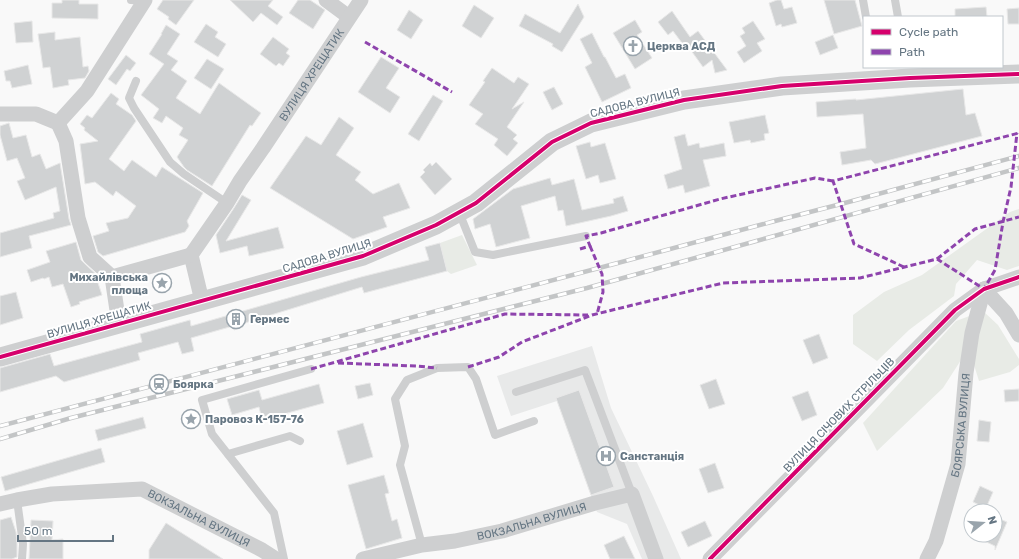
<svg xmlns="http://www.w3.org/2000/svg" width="1019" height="559" font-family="Rubik,sans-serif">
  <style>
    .built { fill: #e8e9e9 }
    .green { fill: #e8ebe6 }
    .building { fill: #d0d2d3; stroke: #e8e8e8 }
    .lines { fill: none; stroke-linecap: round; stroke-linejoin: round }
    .service { stroke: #cecfd0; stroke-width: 8 }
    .minor { stroke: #cecfd0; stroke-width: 15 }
    .tertiary { stroke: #cecfd0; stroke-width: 19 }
    .rail-casing { stroke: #c3c5c6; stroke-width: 4.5 }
    .rail { stroke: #fff; stroke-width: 3; stroke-dasharray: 9; stroke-linecap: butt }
    .quiet { stroke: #8e44ad; stroke-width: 3; stroke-dasharray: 6 3; stroke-linecap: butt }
    .cycleway-casing { stroke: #fff; stroke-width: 6 }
    .cycleway { stroke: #d6006c; stroke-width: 4 }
    .labels { text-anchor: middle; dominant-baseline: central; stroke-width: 4; stroke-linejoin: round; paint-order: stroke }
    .poi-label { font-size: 11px; font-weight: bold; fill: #657683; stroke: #fff; text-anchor: start }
    .street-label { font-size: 11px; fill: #657683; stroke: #fff }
  </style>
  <rect width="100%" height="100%" fill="#f9f9f9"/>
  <path class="built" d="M592,346l19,62 42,88 28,63h-39l-15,-35 -30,-12 -40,-111 -46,15 -14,-40z"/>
  <g class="green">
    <path d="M1019,209v57l-12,4 -30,-10 -21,24 -2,12 -45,34 -32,31 -24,-17v-29l31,-23 38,-17 88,-63z"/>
    <path d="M462,235l15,30 -26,9 -4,-3 -7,-28z"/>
    <path d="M983,311l15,14 21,34v6l-9,7 -31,9 -5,-16 -13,-5 -18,28 -66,63 -14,-28 93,-102z"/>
  </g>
  <g class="building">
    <path d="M62,0h17v4h19v15l-46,-1v-15h10z"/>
    <path d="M163,0h31l-18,25 -8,-6 1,-2 -12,-8z"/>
    <path d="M230,0h43l-5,6 15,11 -6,8 -16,-12 -8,9z"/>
    <path d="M298,0h12l15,10 -12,19 -24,-16z"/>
    <path d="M777,0h4l3,9 8,-2 5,16 -15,4 -1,-3 -5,2 -7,-23z"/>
    <path d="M824,0h31l7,26 -28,8z"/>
    <path d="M578,4l6,13 -22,35 -10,-6 1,-2 -34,-18 6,-12 35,19z"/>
    <path d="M474,5l20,13 -13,20 -19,-12z"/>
    <path d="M986,7l1,10h-32v-8z"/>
    <path d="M1019,8v16h-11l-1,-15z"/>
    <path d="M409,10l14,10 -12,19 -14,-9z"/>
    <path d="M672,11l18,26 8,-6 29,39 -12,3 -3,-13 -9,7 -13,-18 -2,2 -15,-20 -5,4 -10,-13z"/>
    <path d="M635,20l7,12 -5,3 15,23 -17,11 -22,-36z"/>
    <path d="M32,21l1,21 -17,1 -2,-20z"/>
    <path d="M753,21l12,18 -8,4 5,8 -18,12 -7,-11 9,-6 -6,-10 5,-3 -3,-5z"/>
    <path d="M206,24l12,8 -3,5 11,7 -8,13 -24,-15z"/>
    <path d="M166,25l14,9 -13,20 11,7 -7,9 16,11 -11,17 24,16 19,-31 42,30 -9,13 -2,-1 -38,61 -25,-16 -3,-3 -7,-10 11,-17 -9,-5 4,-7 -17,-12 -4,7 -9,-5 6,-9 -18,-14 23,-31 -15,-10 13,-20h-1z"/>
    <path d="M55,32v8l25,-3 3,30 5,-1 1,5 -4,7 -17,2 1,5 -16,3 -3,-21 -7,1 -5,-34z"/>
    <path d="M592,33l12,24h1l11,21 9,-4 6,14 -29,14 -17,-35 7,-4 -12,-24z"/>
    <path d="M833,35l5,13 -18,7 -5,-13z"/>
    <path d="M273,37l16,12 -3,4 4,3 -7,10 -4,-3 -3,3 -16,-12z"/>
    <path d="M126,55l10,8 -6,8 -3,-2 -11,16 -8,-6z"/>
    <path d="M381,57l18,11 -13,20 14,9 -10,16 -32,-21z"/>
    <path d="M207,59l17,10 -13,20 -17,-11z"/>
    <path d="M28,65l4,19 -20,4 -2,-7h-4l-2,-10z"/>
    <path d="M492,68l22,15 4,-6 11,7 -17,25 12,-7 -17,25 10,8 -4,4 5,4 -11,13 -13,-11 4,-6 -23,-15 8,-10 -14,-9 16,-23 -2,-1z"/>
    <path d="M554,87l9,17 -11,6 -9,-18z"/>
    <path d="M963,89l3,26 9,-2 7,23 -107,28 -4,-4 -29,5 -2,-13 26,-4 -3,-34 -46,3 -1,-15 40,-3v1z"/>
    <path d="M111,93l8,6 -3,5 16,11 4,6 -27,38 15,12 8,-11 24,17 6,-10 41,26 -16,28 2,5 -4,6 -82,24 -5,-4 -5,-16 16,-5 -3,-8 22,-5 8,-12 -20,-15 -3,5 -18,-14 -10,2 -5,-40 18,-3 -14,-11 1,-2 -5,-4 7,-9 5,3z"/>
    <path d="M433,95l10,6 -24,40 -11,-7z"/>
    <path d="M765,115l4,18 -5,1 1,6 -14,3 -1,-3 -16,3 -5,-21z"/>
    <path d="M339,117l15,11 -18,27 25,17 -6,8 18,14 26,-11 11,25 -27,9 4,10 -34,12 -83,-51 36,-52 15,9z"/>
    <path d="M9,123l4,15 13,-3 6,22 8,-3 6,15 14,-6 9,56 2,6 -42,11 3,12 -32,9v-24l54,-15 -1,-5 7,-2 -4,-24 -31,13 -8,-19 8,-3 -8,-20 -10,3 -7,-26v-9z"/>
    <path d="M685,134l3,12 11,-3 1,5 24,-5 2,13 -23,4 7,26 -25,7 -2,-8 -15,4 -4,-14 18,-6 -8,-32z"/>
    <path d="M590,142l1,5 14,-4 11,36 -16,4 -2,-8 -12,4 -10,-33z"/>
    <path d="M436,162l16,17 -17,16 -15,-18 5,-5 -2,-2 7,-7 2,3z"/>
    <path d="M550,178l2,7 22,-6 8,31 32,-7 -1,-4 10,-3 5,15 -17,5 -45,10 -3,-16 -5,1 -3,-15 -34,10 9,32 -34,9 -6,-23 -15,5 -2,-10 40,-30z"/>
    <path d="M242,195l9,5 -25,41 52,-14 6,21 -35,8 -2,-10 -27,7 -4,-18 18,-27z"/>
    <path d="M76,242l5,18 3,3 17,16 -4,1 5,15 -23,7 1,2 -9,3 -8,-23 -11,3 -3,-10 -5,2 -1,-1 -12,4 -4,-12 23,-8 -4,-11z"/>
    <path d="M440,243l7,28 -83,22 -2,-6 -120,37 1,3 -9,3 -1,-4 -42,12 3,13 -12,3 -4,-12 -40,11 2,7 -76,22 -8,-6 -56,16v-24l50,-14 4,12 88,-24 -2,-8 50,-14 1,6 170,-49 68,-17 -4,-13z"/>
    <path d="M16,292l7,26 -23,7v-29z"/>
    <path d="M819,334l9,24 -15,6 -10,-24z"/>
    <path d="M716,379l9,25 -16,5 -9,-24z"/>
    <path d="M370,383l3,12 -15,4 -3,-13z"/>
    <path d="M319,384l5,19 -62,17 -3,-13 -27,8 -5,-16 32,-9 3,10z"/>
    <path d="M1019,389v12l-14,1 -1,-12z"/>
    <path d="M579,390l35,97 -23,8 -35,-97z"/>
    <path d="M808,391l9,24 -15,6 -10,-24z"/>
    <path d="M143,417l3,11 -48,13 -3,-11z"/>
    <path d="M979,420l12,2 -2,20 -12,-1z"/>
    <path d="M363,423l10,34 -26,8 -10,-34z"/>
    <path d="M101,448l4,14 -100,29 -4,-14z"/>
    <path d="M715,463l9,25 -16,5 -9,-24z"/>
    <path d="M384,475l5,18 -4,1 7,27 5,-2 5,19 -36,11 -18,-64z"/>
    <path d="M980,486l13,6 -7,16 -13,-6z"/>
    <path d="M11,517l5,15 1,12v13l-5,2h-12v-39z"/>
    <path d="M995,517l12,5 -12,28v-4l-24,-11h24z"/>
    <path d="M31,520l22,1 -1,19 11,-1v20h-34z"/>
    <path d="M705,521l7,15 -24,11 -7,-15z"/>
    <path d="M166,523l57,36h-74v-9z"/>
    <path d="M624,536l11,23h-25l-6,-14z"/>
  </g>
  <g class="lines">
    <g class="service">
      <path d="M131,0l13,1"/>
      <path d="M863,0l3,17"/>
      <path d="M895,0l3,17"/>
      <path d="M136,81l-7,17 5,10 36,54 14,12 43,29"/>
      <path d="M459,212l16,40 18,3 93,-19"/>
      <path d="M516,392l69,-22 47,124"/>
      <path d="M228,454l62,-18 10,5"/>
      <path d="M17,500l6,44 -1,15"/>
      <path d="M422,545l-22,-80 5,-19 -10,-47 12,-19 30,-12 31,-1 8,12 19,56 39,-14"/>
      <path d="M284,559l-10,-46 -62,-79 -10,-34 109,-31"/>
    </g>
    <g class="minor">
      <path d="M326,0l23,17"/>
      <path d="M0,114h36l22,9"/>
      <path d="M58,123l8,18 12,77 12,39 22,20"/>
      <path d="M58,123l29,-32 58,-91"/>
      <path d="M984,289l22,24 13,22"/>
      <path id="s1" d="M202,301l-11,-46 36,-52 13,-22 23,-33 98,-148"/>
      <path d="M119,324l-7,-47 79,-22"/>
      <path id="s2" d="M0,504l17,-4 35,-6 90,-5 120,61 14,9"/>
      <path id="s3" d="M363,559l59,-14 33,-4 47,-10 93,-28 37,-9 24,65"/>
      <path d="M710,559l245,-249 29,-21 35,-12"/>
      <path id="s4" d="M927,559l9,-18 22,-77 8,-91 6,-40 12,-44"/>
    </g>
    <path class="tertiary" d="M0,357l363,-101 73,-31 40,-22 76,-61 39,-19 93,-23 98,-14 128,-8 109,-4"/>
    <g class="rail-casing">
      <g id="rail">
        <path d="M0,426l599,-158 176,-47 66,-17 178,-48"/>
        <path d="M0,439l71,-21 516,-130 432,-120"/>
      </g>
    </g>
    <use href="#rail" class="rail"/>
    <g class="quiet">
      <path d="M365,42l87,50"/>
      <path d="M590,246l12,28 1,18 -6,22"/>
      <path d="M580,249l10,-3 -4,-10 15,-3 119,-34 95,-21 18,3"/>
      <path d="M937,259l38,-30 44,-12"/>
      <path d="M904,267l-50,-23 -21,-63 186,-48"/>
      <path d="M338,363l78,3 21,2"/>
      <path d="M468,367l31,-10 23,-15 70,-27 131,-32 137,-5 77,-19 47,30 11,-19 8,-48 8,-35 6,-54"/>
      <path d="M311,369l194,-55 83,1"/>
    </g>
    <g class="cycleway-casing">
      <g id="cycleway">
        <path d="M0,357l363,-101 73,-31 40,-22 76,-61 39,-19 93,-23 98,-14 128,-8 109,-4"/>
        <path d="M710,559l245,-249 29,-21 35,-12"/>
      </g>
    </g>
    <use href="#cycleway" class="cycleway"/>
  </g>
  <defs>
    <g id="church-ring" transform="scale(1)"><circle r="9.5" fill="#fff" stroke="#99a4ac" stroke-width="1.5"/><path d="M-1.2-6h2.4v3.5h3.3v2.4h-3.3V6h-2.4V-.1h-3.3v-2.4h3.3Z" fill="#99a4ac"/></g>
    <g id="sight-ring" transform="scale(1)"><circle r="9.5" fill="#fff" stroke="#99a4ac" stroke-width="1.5"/><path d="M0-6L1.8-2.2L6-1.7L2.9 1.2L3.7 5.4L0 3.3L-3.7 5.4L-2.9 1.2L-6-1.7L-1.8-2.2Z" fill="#99a4ac"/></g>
    <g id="building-ring" transform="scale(1)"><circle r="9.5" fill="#fff" stroke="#99a4ac" stroke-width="1.5"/><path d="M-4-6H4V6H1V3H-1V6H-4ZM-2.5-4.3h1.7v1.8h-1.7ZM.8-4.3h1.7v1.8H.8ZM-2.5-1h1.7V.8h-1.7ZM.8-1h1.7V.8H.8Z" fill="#99a4ac"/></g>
    <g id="station-ring" transform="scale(1)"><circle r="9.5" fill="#fff" stroke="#99a4ac" stroke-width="1.5"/><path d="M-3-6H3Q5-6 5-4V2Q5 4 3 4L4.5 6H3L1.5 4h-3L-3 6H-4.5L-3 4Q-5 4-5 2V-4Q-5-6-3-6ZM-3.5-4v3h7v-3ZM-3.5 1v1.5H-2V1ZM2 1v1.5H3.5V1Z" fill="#99a4ac"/></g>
    <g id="hospital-ring" transform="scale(1)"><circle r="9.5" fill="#fff" stroke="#99a4ac" stroke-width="1.5"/><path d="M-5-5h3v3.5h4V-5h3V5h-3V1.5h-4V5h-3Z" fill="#99a4ac"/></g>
  </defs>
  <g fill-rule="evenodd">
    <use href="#church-ring" x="633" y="46"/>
    <use href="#sight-ring" x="162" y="283"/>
    <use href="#building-ring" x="236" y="319"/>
    <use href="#station-ring" x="159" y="384"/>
    <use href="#sight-ring" x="191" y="419"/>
    <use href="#hospital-ring" x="606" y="456"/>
  </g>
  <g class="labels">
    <g class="poi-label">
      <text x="647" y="46">Церква АСД</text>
      <text x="148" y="277" text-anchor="end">Михайлівська<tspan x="148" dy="13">площа</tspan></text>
      <text x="250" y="319">Гермес</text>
      <text x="173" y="384">Боярка</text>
      <text x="205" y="419">Паровоз К-157-76</text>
      <text x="620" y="456">Санстанція</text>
    </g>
    <g class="street-label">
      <text stroke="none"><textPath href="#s1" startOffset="264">ВУЛИЦЯ ХРЕЩАТИК</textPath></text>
      <text transform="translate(635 103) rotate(-14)">САДОВА ВУЛИЦЯ</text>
      <text transform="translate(327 256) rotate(-17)">САДОВА ВУЛИЦЯ</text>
      <text transform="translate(99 320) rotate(-16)">ВУЛИЦЯ ХРЕЩАТИК</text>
      <text transform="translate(839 415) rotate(-46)">ВУЛИЦЯ СІЧОВИХ СТРІЛЬЦІВ</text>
      <text stroke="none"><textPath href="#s4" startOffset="139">БОЯРСЬКА ВУЛИЦЯ</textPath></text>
      <text stroke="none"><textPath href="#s2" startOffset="207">ВОКЗАЛЬНА ВУЛИЦЯ</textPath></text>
      <text stroke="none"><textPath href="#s3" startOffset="173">ВОКЗАЛЬНА ВУЛИЦЯ</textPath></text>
    </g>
  </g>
  <rect x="863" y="16" width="140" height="52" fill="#ffffff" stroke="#c1c8cd"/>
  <rect x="871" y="29" width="20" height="6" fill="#d6006c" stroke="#c1c8cd"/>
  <text x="899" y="36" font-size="12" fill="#657683">Cycle path</text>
  <rect x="871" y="49" width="20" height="6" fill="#8e44ad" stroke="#c1c8cd"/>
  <text x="899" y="56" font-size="12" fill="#657683">Path</text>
  <g transform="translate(983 523) rotate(73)"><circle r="19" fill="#ffffff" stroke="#c1c8cd"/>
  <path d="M0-3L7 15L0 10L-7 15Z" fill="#99a4ac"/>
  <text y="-6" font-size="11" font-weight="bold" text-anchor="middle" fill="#657683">N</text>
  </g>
  <path d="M18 535v6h95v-6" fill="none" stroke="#657683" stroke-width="2"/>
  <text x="24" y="535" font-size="12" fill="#657683" stroke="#ffffff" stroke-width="3" paint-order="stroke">50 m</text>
</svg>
